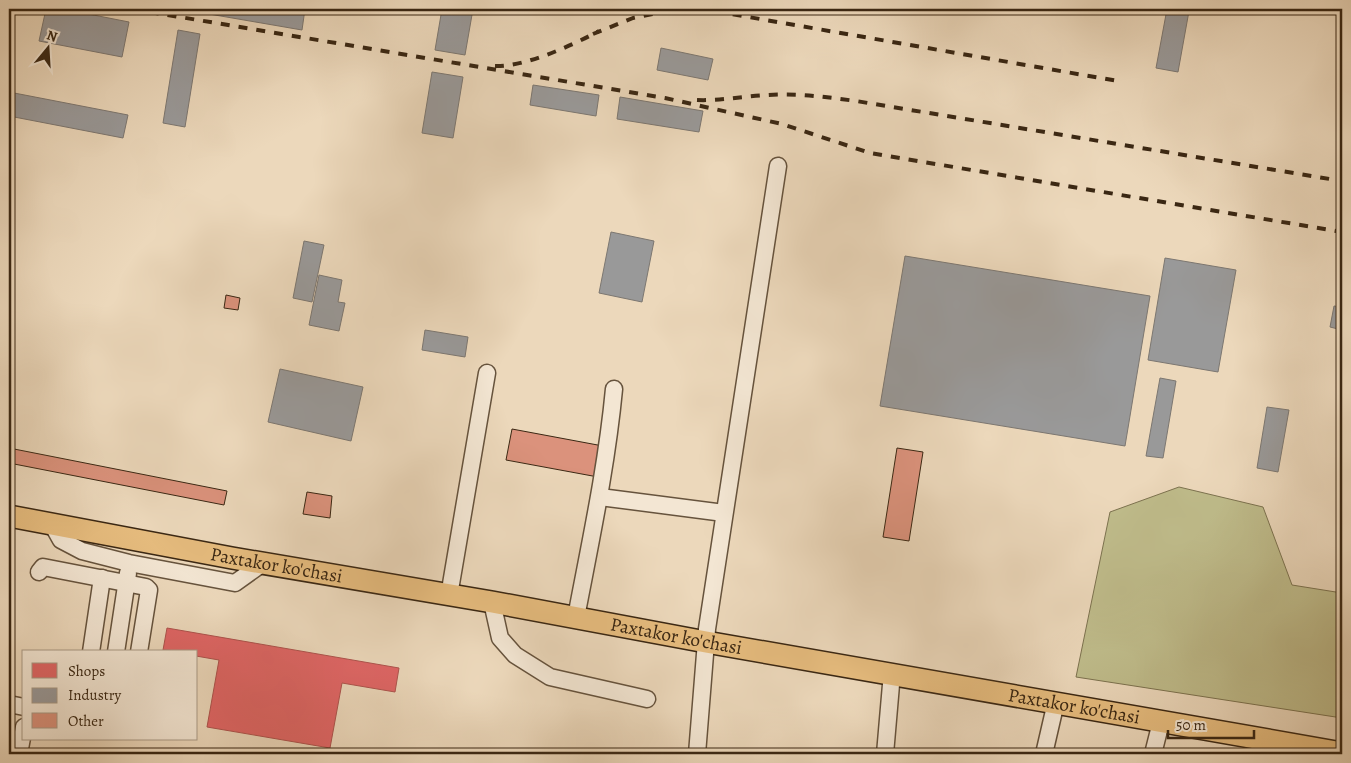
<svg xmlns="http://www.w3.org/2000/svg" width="1351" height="763" font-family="Alegreya,serif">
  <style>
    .green { fill: #bfbc8b; stroke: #7c724f }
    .shops { fill: #e06666; stroke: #ae534d }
    .industry { fill: #999; stroke: #7c7771 }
    .building { fill: #db927c; stroke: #3a2713 }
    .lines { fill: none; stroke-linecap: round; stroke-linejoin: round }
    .minor-casing { stroke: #66533d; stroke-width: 19 }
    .major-casing { stroke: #3a2713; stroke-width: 24 }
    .minor { stroke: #f3e6d3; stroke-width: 16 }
    .major { stroke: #e6bc7e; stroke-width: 21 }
    .rail { stroke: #3a2713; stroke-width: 4; stroke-dasharray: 9 9; stroke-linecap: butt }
    .labels { text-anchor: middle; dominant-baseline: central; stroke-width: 5; stroke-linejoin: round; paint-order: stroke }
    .street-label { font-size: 19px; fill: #3a2713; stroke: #f3e6d3 }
  </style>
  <rect width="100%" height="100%" fill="#ecd8bb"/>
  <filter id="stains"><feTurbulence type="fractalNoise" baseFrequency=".004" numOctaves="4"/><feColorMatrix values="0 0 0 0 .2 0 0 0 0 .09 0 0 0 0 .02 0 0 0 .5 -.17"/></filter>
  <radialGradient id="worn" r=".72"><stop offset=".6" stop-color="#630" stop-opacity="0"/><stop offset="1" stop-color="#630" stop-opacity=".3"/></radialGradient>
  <path class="green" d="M1179,487l84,20 29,78 50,8v125l-266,-41 34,-165z"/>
  <path class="shops" d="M167,628l232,40 -4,24 -53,-9 -12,65 -123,-21 12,-67 -23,-4v-4l-33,-2z"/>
  <g class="industry">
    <path d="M46,9h17l66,13 -7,35 -83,-16z"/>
    <path d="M180,9h125l-3,21z"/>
    <path d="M442,9h31l-8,46 -30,-5z"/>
    <path d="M1167,9l22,2 -11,61 -22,-4z"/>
    <path d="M178,30l22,4 -15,93 -22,-4z"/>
    <path d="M661,48l52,11 -5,21 -51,-10z"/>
    <path d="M432,72l31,5 -10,61 -31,-5z"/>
    <path d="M533,85l66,10 -3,21 -66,-11z"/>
    <path d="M9,92l119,23 -5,23 -114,-22z"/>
    <path d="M620,97l83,14 -4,21 -82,-13z"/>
    <path d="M611,232l43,9 -12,61 -43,-9z"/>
    <path d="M304,241l20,4 -12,57 -19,-4z"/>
    <path d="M905,256l245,40 -25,150 -245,-40z"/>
    <path d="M1165,258l71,12 -18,102 -70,-12z"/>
    <path d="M319,275l23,5 -4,22 7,1 -6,28 -30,-6z"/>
    <path d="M1334,306l8,1v23l-12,-3z"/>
    <path d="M425,330l43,7 -3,20 -43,-7z"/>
    <path d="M280,369l83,18 -12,54 -83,-19z"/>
    <path d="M1160,378l16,3 -13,77 -17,-2z"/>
    <path d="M1267,407l22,3 -11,62 -21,-4z"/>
  </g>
  <g class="building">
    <path d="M226,295l14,3 -2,12 -14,-2z"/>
    <path d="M512,429l91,17 -5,31 -92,-17z"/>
    <path d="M9,448l218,43 -3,14 -215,-42z"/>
    <path d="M897,448l26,4 -14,89 -26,-4z"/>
    <path d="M307,492l25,4 -2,22 -27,-4z"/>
  </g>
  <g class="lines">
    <g class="minor-casing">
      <g id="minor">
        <path d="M600,497l124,16"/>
        <path d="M52,524l9,16 21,11 47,12 106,20 28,-20"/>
        <path d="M39,572l4,-5 103,20 3,3 -10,62"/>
        <path d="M451,584l36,-211"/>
        <path d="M492,602l8,36 15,17 35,22 97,22"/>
        <path d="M578,607c14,-73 29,-144 36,-218"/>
        <path d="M91,652l11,-74"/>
        <path d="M116,652l12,-79"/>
        <path d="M9,704l15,3"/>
        <path d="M19,754l5,-27"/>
        <path d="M697,754l10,-125 71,-463"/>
        <path d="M885,754l7,-81"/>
        <path d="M1044,754l12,-52"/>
        <path d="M1153,754l8,-32"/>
      </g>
    </g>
    <g class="major-casing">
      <g id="major">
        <path id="s1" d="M9,516l223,42 260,44 214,40 636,111"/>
      </g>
    </g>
    <use href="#minor" class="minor"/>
    <use href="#major" class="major"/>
    <g class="rail">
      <path d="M132,9l533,89 117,26 88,29 472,79"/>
      <path d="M593,34l40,-16 40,-8h35l410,71"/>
      <path d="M495,66c30,1 78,-21 104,-35"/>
      <path d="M697,100c24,1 47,-4 70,-5 30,-2 59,2 89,6l486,80"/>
    </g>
  </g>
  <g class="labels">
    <g class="street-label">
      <text stroke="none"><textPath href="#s1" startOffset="272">Paxtakor ko'chasi</textPath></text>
      <text stroke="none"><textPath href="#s1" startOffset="678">Paxtakor ko'chasi</textPath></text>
      <text stroke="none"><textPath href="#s1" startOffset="1082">Paxtakor ko'chasi</textPath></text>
    </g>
  </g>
  <rect width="1351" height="763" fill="none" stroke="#ecd8bb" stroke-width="30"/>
  <rect x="10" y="10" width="1331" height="743" fill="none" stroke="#3a2713" stroke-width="2.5"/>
  <rect x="15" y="15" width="1321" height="733" fill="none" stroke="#3a2713"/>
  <rect x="22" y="650" width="175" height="90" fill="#f3e6d3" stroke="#a99a86"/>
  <rect x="32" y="663" width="25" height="15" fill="#e06666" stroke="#a99a86"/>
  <text x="68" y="676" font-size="15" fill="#3a2713">Shops</text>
  <rect x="32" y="688" width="25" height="15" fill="#999999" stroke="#a99a86"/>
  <text x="68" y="700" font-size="15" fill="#3a2713">Industry</text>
  <rect x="32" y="713" width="25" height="15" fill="#db927c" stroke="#a99a86"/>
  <text x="68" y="726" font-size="15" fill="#3a2713">Other</text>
  <g transform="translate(48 48) rotate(18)" stroke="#f3e6d3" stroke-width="4" paint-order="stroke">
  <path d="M0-4L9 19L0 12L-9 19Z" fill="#3a2713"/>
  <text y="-8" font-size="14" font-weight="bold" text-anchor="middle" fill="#3a2713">N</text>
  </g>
  <path d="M1168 730v8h86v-8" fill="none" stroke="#3a2713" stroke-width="2.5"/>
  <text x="1176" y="730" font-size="15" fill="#3a2713" stroke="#f3e6d3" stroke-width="4" paint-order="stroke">50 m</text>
  <rect width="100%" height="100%" filter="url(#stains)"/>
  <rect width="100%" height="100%" fill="url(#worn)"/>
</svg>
